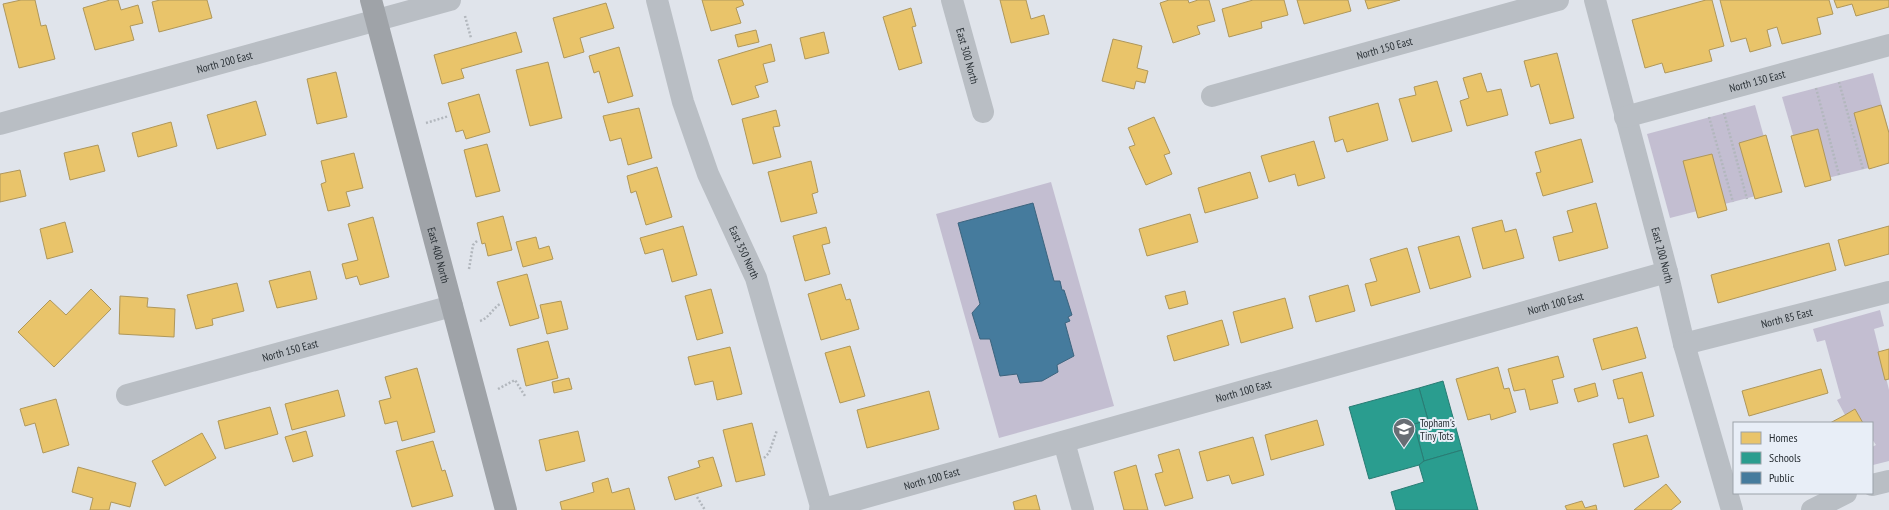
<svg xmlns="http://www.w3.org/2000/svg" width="1889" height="510" font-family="'PT Sans Narrow',sans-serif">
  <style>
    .green { fill: #c3bed1 }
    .homes { fill: #e9c46a; stroke: #af975a }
    .schools { fill: #2a9d8f; stroke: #297c74 }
    .public { fill: #457b9d; stroke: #3c647e }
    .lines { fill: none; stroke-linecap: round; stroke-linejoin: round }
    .path { stroke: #b2b7bd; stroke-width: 2.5; stroke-dasharray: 2 2; stroke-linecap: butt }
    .minor { stroke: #b9bec4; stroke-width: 22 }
    .major { stroke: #9fa3a8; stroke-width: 22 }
    .labels { text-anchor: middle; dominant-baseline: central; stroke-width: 4; stroke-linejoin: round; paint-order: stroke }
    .street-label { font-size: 11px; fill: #282f34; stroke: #e8eef7 }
    .poi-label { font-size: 11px; fill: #282f34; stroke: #e8eef7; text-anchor: start }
  </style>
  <rect width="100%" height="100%" fill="#e0e4eb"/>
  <g class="green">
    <path d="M1873,73l16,59v31l-82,20 -25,-86z"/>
    <path d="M1755,105l24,85 -109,28 -23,-84z"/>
    <path d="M1051,182l63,224 -115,32 -63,-224z"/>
    <path d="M1880,310l4,16 -10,3 15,61v71l-16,4 -1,-18 4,-2 -4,-6v-16h-9l-8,-14 -10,6 -8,-15 4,-2 -16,-58 -8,2 -4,-13z"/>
  </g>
  <g class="homes">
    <path d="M21,0h14l6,26 5,-1 9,34 -36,9 -16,-64z"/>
    <path d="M110,0h8l3,10 17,-5 5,18 -13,3 4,14 -39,10 -12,-42z"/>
    <path d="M160,0h47l5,18 -53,14 -7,-30z"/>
    <path d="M702,0h40l2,5 -8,3 5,15 -30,8z"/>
    <path d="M1000,0h26l5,19 13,-4 5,19 -38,9z"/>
    <path d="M1169,0h19l1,3 9,-3h11l6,21 -18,5 3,8 -27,9 -13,-40z"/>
    <path d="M1253,0h31l4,15 -27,7 1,6 -33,9 -7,-28z"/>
    <path d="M1297,0h51l3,11 -47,13z"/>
    <path d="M1365,0h35l-32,9z"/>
    <path d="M1706,0h6l12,46 -15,4 3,11 -47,12 -3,-10 -17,5 -13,-48z"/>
    <path d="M1720,0h109l4,14 -16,4 4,16 -39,10 -5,-17 -10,3 4,16 -21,6 -4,-14 -15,4z"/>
    <path d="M1834,0h55v7l-33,9 -4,-12 -15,4z"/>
    <path d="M606,3l8,25 -34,10 4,14 -20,6 -11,-40z"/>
    <path d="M911,8l5,18 -4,1 10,36 -23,7 -16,-53z"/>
    <path d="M756,30l3,12 -21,5 -3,-12z"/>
    <path d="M516,32l6,20 -61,17 3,9 -22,6 -8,-29z"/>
    <path d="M824,32l5,21 -24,6 -5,-21z"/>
    <path d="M1113,39l29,7 -5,22 11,3 -3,12 -9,-2 -2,8 -32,-8z"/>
    <path d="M771,44l4,17 -12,3 5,18 -13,4 4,11 -27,8 -14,-45z"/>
    <path d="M619,47l14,49 -25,7 -9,-32 -5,2 -5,-17z"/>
    <path d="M1557,53l17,65 -24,6 -11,-40 -8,3 -7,-26z"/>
    <path d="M548,62l14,56 -32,8 -14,-56z"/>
    <path d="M336,72l11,45 -30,7 -10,-45z"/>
    <path d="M1481,73l6,19 14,-3 7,26 -41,11 -7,-25 9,-3 -6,-20z"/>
    <path d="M1437,81l15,50 -40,11 -13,-43 17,-4 -2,-8z"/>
    <path d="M479,94l11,38 -24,7 -3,-9 -7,2 -8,-29z"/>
    <path d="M256,101l10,34 -49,14 -10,-34z"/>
    <path d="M1378,103l10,37 -41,12 -4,-13 -8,3 -6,-25z"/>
    <path d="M1881,105l8,28v30l-20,6 -15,-56z"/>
    <path d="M639,108l13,50 -24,7 -7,-27 -11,3 -7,-25z"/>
    <path d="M776,110l4,16 -7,1 8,30 -28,7 -11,-45z"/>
    <path d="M1154,117l16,36 -6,2 8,19 -26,11 -17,-38 6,-2 -7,-17z"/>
    <path d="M171,122l6,24 -39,11 -6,-24z"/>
    <path d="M1818,129l13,51 -26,7 -14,-51z"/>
    <path d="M1766,135l16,57 -27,7 -16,-56z"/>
    <path d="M1581,139l12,43 -50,14 -7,-23 5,-1 -6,-20z"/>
    <path d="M1314,141l11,37 -27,8 -3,-12 -26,8 -8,-26z"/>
    <path d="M487,144l13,47 -24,6 -12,-47z"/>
    <path d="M98,145l7,26 -35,9 -6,-27z"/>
    <path d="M354,153l9,35 -17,4 4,14 -22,5 -7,-27 5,-2 -5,-21z"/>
    <path d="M1712,154l15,56 -29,8 -15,-57z"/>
    <path d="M811,161l7,31 -6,2 5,19 -36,9 -13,-50z"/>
    <path d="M657,167l15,50 -26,8 -10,-34 -5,2 -4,-17z"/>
    <path d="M20,170l6,26 -26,6v-28z"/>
    <path d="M1250,172l8,26 -53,15 -7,-25z"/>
    <path d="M1596,203l12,45 -49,13 -6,-24 20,-5 -6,-21z"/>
    <path d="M1190,214l8,28 -51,14 -8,-27z"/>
    <path d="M503,216l9,34 -24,6 -3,-13 -3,1 -5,-21z"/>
    <path d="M373,217l16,60 -29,8 -3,-9 -11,3 -4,-15 16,-4 -10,-36z"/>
    <path d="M1502,220l3,12 11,-3 8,29 -41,11 -11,-41z"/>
    <path d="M65,222l8,30 -26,7 -7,-30z"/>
    <path d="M683,226l14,49 -25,7 -9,-33 -18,5 -5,-16z"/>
    <path d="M1889,226v28l-44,12 -7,-26z"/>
    <path d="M826,227l4,16 -8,2 8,29 -25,7 -12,-45z"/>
    <path d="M1459,236l12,41 -41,12 -12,-42z"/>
    <path d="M536,237l3,12 10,-3 4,13 -30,8 -7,-25z"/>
    <path d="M1829,243l7,27 -118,33 -7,-28z"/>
    <path d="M1407,248l13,44 -49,14 -6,-22 12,-3 -7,-22z"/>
    <path d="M310,271l7,28 -40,9 -8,-27z"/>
    <path d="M527,274l12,44 -29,8 -13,-44z"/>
    <path d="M237,283l7,28 -32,8 1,6 -17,4 -9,-34z"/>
    <path d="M841,284l5,16 4,-1 9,30 -38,11 -13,-46z"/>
    <path d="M1348,285l7,26 -39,11 -7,-26z"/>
    <path d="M91,289l20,20 -57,58 -36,-35 32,-32 16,15z"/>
    <path d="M711,289l12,44 -26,7 -12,-44z"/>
    <path d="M1185,291l3,13 -19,5 -4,-13z"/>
    <path d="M120,296l28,2 -1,9 28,2 -1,28 -55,-3z"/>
    <path d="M1285,298l8,30 -52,15 -8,-31z"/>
    <path d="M561,301l7,28 -21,5 -7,-29z"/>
    <path d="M1222,320l7,25 -55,16 -7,-25z"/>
    <path d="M1637,327l9,31 -44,12 -9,-31z"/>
    <path d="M548,341l10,37 -32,8 -9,-37z"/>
    <path d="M850,346l15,50 -25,7 -15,-50z"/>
    <path d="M730,347l12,47 -25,6 -4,-19 -18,4 -7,-28z"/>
    <path d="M1889,349v30l-4,1 -7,-28z"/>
    <path d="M1558,356l6,21 -12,3 6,23 -28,7 -5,-21 -11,2 -6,-22z"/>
    <path d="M1498,367l6,22 5,-1 7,24 -25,8 -1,-6 -22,6 -12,-41z"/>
    <path d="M417,368l18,64 -33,9 -5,-20 -12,3 -6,-23 12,-3 -6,-21z"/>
    <path d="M1821,369l7,24 -79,23 -7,-25z"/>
    <path d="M1642,372l12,44 -25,7 -6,-25 -5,1 -5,-19z"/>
    <path d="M569,378l3,11 -18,4 -2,-11z"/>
    <path d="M1595,383l3,13 -20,6 -4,-13z"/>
    <path d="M338,390l7,26 -53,14 -7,-26z"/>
    <path d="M929,391l10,38 -72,19 -10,-38z"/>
    <path d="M56,399l13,46 -26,8 -8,-30 -10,3 -5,-17z"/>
    <path d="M270,407l8,27 -53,15 -7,-28z"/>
    <path d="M1855,409l8,14h-33l15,-8z"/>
    <path d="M1317,420l7,25 -53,15 -6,-25z"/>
    <path d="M752,423l13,52 -29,7 -13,-52z"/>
    <path d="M306,431l7,25 -20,6 -8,-25z"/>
    <path d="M578,431l7,30 -39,10 -7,-31z"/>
    <path d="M202,433l14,25 -51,28 -13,-25z"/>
    <path d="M1647,435l12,42 -35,10 -11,-43z"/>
    <path d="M1253,437l11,38 -32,9 -3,-9 -22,6 -8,-29z"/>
    <path d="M433,441l9,30 3,-1 8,26 -41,11 -16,-56z"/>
    <path d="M1179,449l14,49 -28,8 -10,-32 8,-2 -5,-17z"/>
    <path d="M713,457l9,29 -47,14 -7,-23 32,-10 -2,-6z"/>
    <path d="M1136,465l12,45h-24l-10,-38z"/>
    <path d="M78,467l58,16 -6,24 -19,-5 -2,8h-19l3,-12 -21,-6z"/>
    <path d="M608,478l4,15 17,-5 6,22h-73l-2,-8 34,-10 -2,-9z"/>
    <path d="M1666,484l15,18 -10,8h-37z"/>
    <path d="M1036,495l4,15h-25l-2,-8z"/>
    <path d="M1582,501l3,7 11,-3 1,5h-30l-2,-4z"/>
  </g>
  <g class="schools">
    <path d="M1443,381l19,69 -38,11 -10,-37 14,-4 -9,-32z"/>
    <path d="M1419,388l9,32 -14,4 10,37 -5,4 -50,14 -20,-72z"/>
    <path d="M1462,450l16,60h-82l-5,-18 33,-10 -5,-17 5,-4z"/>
  </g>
  <path class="public" d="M1033,203l21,78h6l2,9h2l8,25 -4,2 2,4 -5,2 9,33 -17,9 1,7 -16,9 -22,2 -3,-9 -17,2 -10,-37h-10l-8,-26 8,-9 -22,-81z"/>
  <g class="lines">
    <g class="path">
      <path d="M465,16l6,22"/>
      <path d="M1839,82l24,87"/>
      <path d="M1816,88l23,87"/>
      <path d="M1724,113l23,86"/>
      <path d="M1709,117l24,85"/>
      <path d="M426,123l23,-7"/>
      <path d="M469,269l4,-24 5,-5"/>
      <path d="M480,321c9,-3 12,-12 20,-17"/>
      <path d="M498,389l17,-9 10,16"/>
      <path d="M764,458l5,-5 8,-23"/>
      <path d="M697,497l8,13"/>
    </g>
    <g class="minor">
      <path id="s1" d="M657,0l26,102 25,72 48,104 66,232"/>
      <path id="s2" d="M952,0l31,112"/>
      <path id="s3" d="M1595,0l72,272 17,72 48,166"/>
      <path id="s4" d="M1212,96l346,-96"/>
      <path id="s5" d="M1625,117l264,-72"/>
      <path id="s6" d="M0,124l450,-124"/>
      <path id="s7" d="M1684,344l205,-52"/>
      <path id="s8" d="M127,395l325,-89"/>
      <path d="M1064,442l19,68"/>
      <path d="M1872,485l17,-4"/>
      <path id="s9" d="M820,510l847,-238"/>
      <path d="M1812,510l34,-17"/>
    </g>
    <path class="major" id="s10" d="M371,0l135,510"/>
  </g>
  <defs>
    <g id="school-pin" transform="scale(1.15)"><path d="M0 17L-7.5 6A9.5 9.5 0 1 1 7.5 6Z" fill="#686e74" stroke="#e8eef7"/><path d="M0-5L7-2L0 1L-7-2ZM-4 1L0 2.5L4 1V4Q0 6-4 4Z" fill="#fff"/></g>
  </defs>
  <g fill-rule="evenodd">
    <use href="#school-pin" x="1404" y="429"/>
  </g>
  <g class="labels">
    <g class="street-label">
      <text stroke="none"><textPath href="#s4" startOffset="179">North 150 East</textPath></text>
      <text stroke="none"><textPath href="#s2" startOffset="58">East 300 North</textPath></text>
      <text stroke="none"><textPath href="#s6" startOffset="233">North 200 East</textPath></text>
      <text stroke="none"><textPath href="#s5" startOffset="137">North 130 East</textPath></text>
      <text stroke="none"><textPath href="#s1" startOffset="268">East 350 North</textPath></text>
      <text stroke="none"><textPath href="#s10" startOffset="264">East 400 North</textPath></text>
      <text stroke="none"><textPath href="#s3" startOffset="264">East 200 North</textPath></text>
      <text stroke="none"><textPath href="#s9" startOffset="764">North 100 East</textPath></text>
      <text stroke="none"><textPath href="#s7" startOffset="106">North 85 East</textPath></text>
      <text stroke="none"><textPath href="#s8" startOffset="169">North 150 East</textPath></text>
      <text stroke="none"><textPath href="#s9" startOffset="440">North 100 East</textPath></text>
      <text stroke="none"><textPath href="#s9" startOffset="116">North 100 East</textPath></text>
    </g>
    <g class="poi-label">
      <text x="1420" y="423">Topham's<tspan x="1420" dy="13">Tiny Tots</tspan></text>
    </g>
  </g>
  <rect x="1733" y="422" width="140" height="72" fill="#e8eef7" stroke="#9ba2a9"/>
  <rect x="1741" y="432" width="20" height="12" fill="#e9c46a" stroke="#9ba2a9"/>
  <text x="1769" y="442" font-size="12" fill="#282f34">Homes</text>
  <rect x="1741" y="452" width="20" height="12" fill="#2a9d8f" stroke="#9ba2a9"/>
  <text x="1769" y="462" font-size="12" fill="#282f34">Schools</text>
  <rect x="1741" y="472" width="20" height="12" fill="#457b9d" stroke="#9ba2a9"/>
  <text x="1769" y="482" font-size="12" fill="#282f34">Public</text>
</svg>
